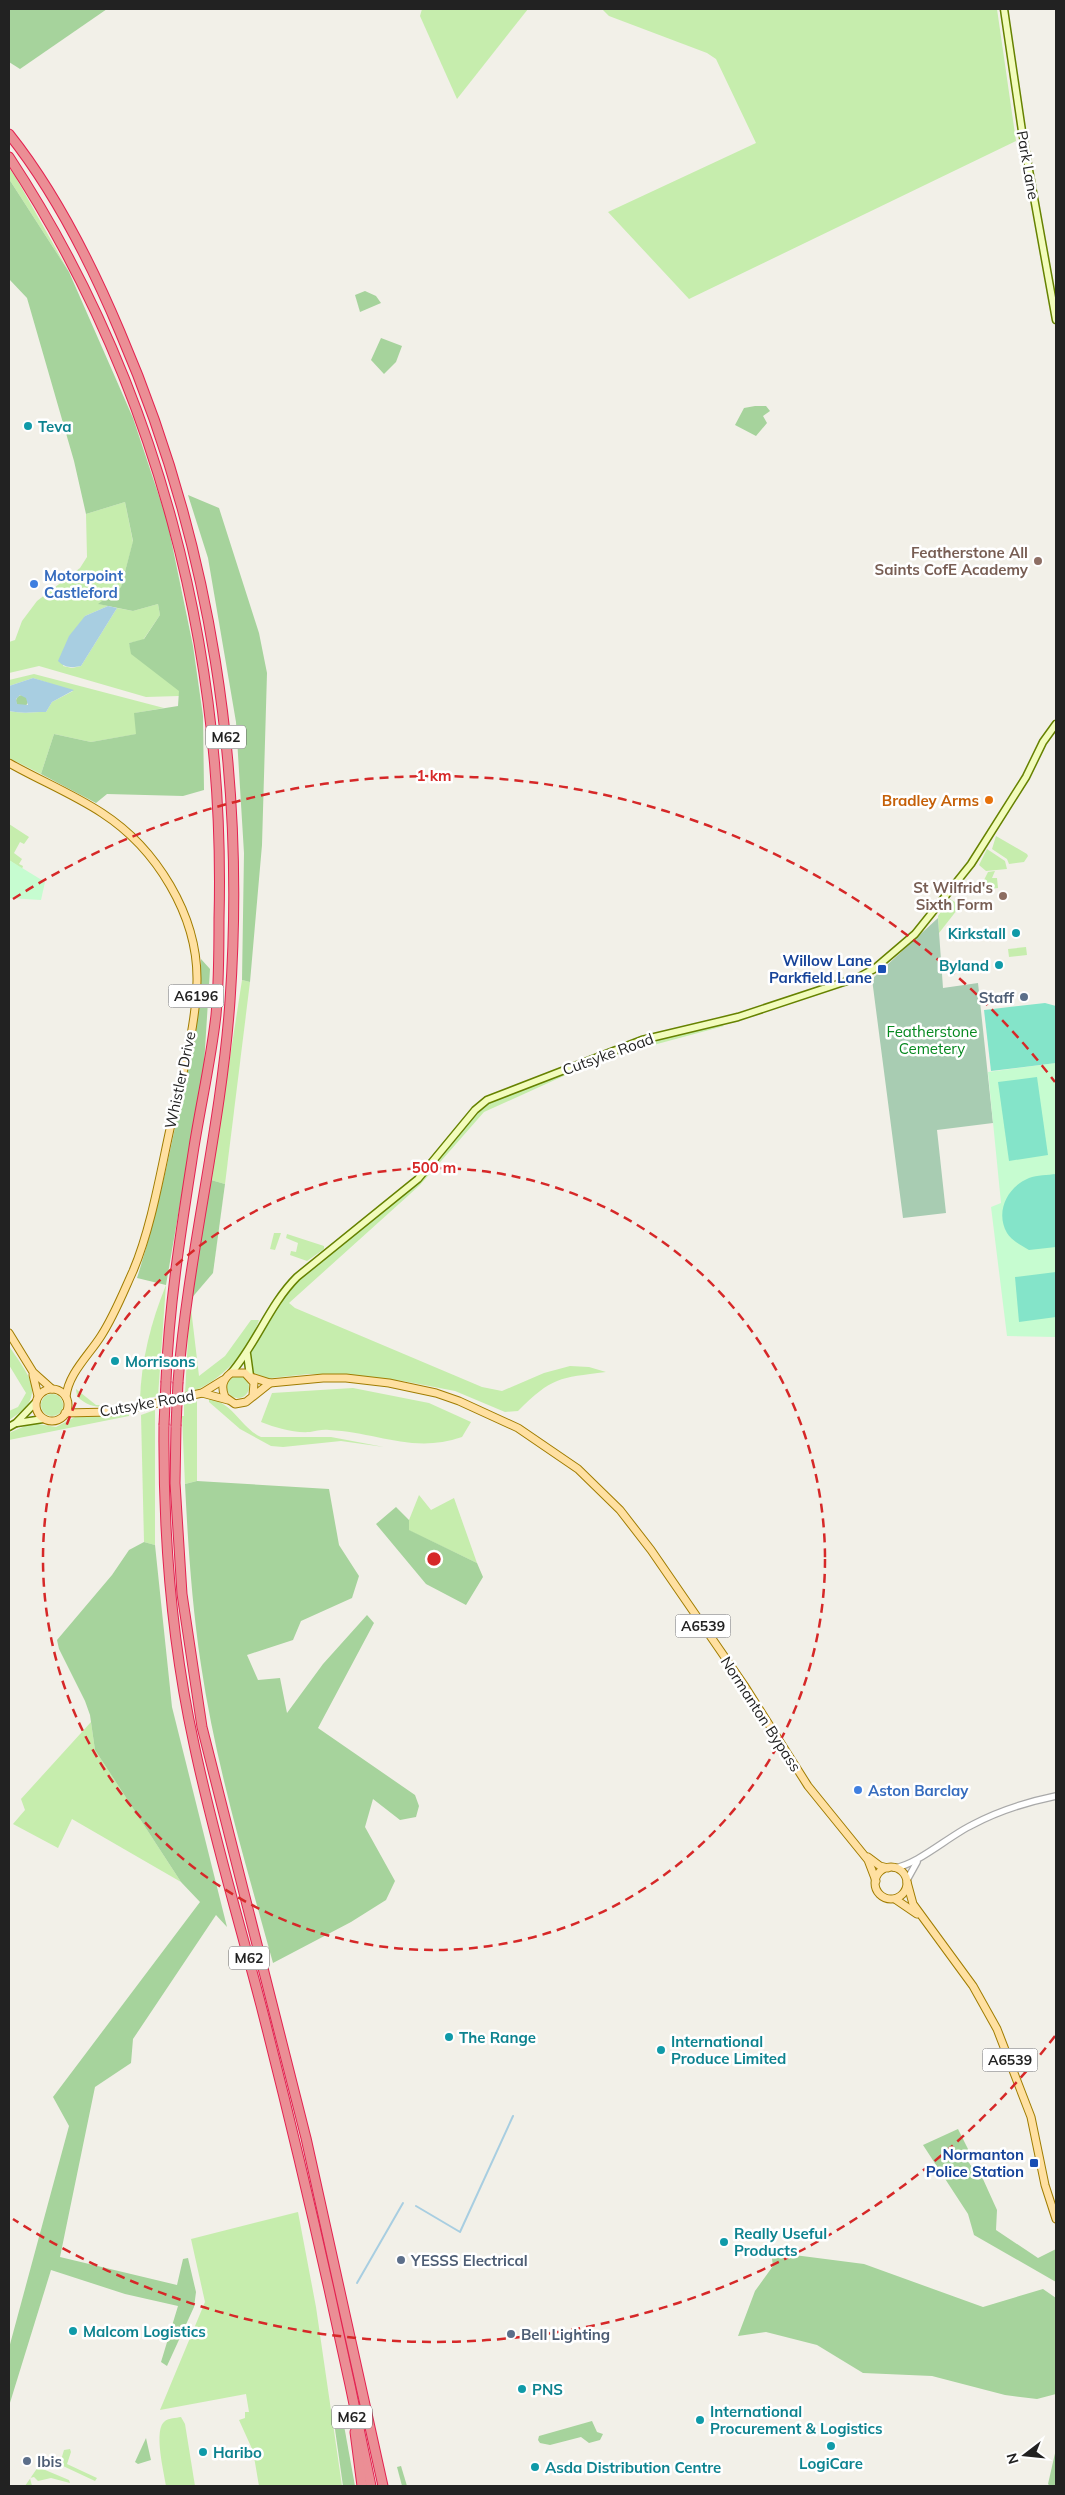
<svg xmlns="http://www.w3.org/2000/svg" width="1065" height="2495" font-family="Mulish,sans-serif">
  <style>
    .grass { fill: #c6edad }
    .forest { fill: #a6d39c }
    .cemetery { fill: #a8ccb2 }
    .park { fill: #c6fcd0 }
    .pitch { fill: #84e4c9 }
    .water { fill: #a8cee1; fill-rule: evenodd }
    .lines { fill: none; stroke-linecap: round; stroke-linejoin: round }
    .stream { stroke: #a8cee1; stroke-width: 2 }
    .tertiary-casing { stroke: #a9a9a9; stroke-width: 8 }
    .secondary-casing { stroke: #668200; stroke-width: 9 }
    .primary-casing { stroke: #a07c00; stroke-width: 9 }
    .motorway-casing { stroke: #e32250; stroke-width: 11 }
    .tertiary { stroke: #fff; stroke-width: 5.5 }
    .secondary { stroke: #f2fcbc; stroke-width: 6 }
    .primary { stroke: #ffe0a1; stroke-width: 7 }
    .motorway { stroke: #eb8e95; stroke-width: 9 }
    .motorway-bridge-casing { stroke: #e32250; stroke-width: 11; stroke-linecap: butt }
    .motorway-bridge { stroke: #eb8e95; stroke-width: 9 }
    .ring { fill: none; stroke: #d62828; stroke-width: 2.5; stroke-dasharray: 9 6 }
    .culture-dot { fill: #0f9aa8; stroke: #fff; stroke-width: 2 }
    .education-dot { fill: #8d6e63; stroke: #fff; stroke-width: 2 }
    .shop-dot { fill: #3f7fe0; stroke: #fff; stroke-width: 2 }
    .food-dot { fill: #e8710a; stroke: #fff; stroke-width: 2 }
    .transit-dot { fill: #1a4fb4; stroke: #fff; stroke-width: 2 }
    .service-dot { fill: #5c6f8a; stroke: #fff; stroke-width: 2 }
    .labels { text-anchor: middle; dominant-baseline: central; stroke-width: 5; stroke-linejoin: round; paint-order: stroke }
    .shield { fill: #fff; stroke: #646464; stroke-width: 1 }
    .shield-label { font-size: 14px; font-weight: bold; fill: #222 }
    .street-label { font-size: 15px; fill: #222; stroke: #fff }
    .culture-label { font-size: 15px; font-weight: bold; fill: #0d838f; stroke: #fff; text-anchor: start }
    .education-label { font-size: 15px; font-weight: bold; fill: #785e54; stroke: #fff; text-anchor: end }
    .shop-label { font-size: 15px; font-weight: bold; fill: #366cbe; stroke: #fff; text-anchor: start }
    .food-label { font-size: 15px; font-weight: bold; fill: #c56008; stroke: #fff; text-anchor: end }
    .transit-label { font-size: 15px; font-weight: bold; fill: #164399; stroke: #fff; text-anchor: end }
    .service-label { font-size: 15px; font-weight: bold; fill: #4e5e75; stroke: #fff; text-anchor: start }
    .park-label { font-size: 15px; fill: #078920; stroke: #fff }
    .centre { fill: #d62828; stroke: #fff; stroke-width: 2.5 }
    .ring-label { font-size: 15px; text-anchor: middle; font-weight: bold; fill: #d62828; stroke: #fff; stroke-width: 5; stroke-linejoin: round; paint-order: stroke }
  </style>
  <rect width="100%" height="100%" fill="#f2f0e8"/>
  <g class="grass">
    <path d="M422,9h106l-71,90 -37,-83z"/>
    <path d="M602,9h395l19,132 -327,158 -81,-87 148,-69 -40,-84 -9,-6 -98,-37z"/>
    <path d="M9,168l6,8 54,96 -60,-93z"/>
    <path d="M125,502l8,40 -12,45 -22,17 9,2 -23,10 -22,50 9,2 9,-2 36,-58 16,3 25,-7 2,11 -17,25 -14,3 3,11 47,36v6l-33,1 -107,-31 -30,7v-31l6,-2 7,-19 15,-20 43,-33 7,-11 -1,-43z"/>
    <path d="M34,674l130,34 -29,5 2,21 -46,8 -37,-8 -13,40 -32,-16v-47c15,3 22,1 37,1l6,-10 21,-11 -40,-13 -24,8v-6z"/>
    <path d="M9,824l20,13 -5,7 -4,-2 -6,11 8,6 -3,5 4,2 -1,3 -13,-9z"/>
    <path d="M996,836l31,18 1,2 -4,6 -15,2 -2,-5 -15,-10z"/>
    <path d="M987,849l18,12 2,8 -21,2 -7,-6z"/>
    <path d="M995,871l-3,7h5l1,10 -19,2 -1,-9 6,-1 4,-8z"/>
    <path d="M950,899l5,3 2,8 -18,23 -1,-17z"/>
    <path d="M1026,947l1,8 -18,2 -1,-8z"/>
    <path d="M242,980l8,2 -25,202 -14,-4z"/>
    <path d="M721,1024l3,2 -104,28 -52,20 -84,38 -64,73 -131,118 6,5 187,79 20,4 42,-18 26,-7 19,1 17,5c-47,6 -54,5 -88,39l-13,1 -50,-21 -52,-10 -54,-6 -40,-1 -47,5 -10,-4 -4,-14 2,-7 22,-42 23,-30 128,-106 55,-67 10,-7 156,-60z"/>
    <path d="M274,1233h7l-6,17 -5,-1z"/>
    <path d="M287,1234l37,12v3l-17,12 -17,-6 1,-4 5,1 2,-9 -12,-5z"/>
    <path d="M166,1285l-8,111 -18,4c1,-39 11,-78 26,-115z"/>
    <path d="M190,1300l9,76 26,-20 26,-36h8c-11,33 -40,64 -74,74z"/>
    <path d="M9,1346c19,29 41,50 0,74v-9l9,-4 8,-14 -17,-28z"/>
    <circle cx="238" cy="1387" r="11"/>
    <path d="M353,1388l76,15 42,19 -9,15c-49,17 -85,-5 -133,-7 -6,-1 -13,1 -19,2 -18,1 -33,-4 -49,-10l11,-29z"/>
    <path d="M76,1389l20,16 21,1c-16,2 -29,2 -40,-10z"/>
    <circle cx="52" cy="1405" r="11"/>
    <path d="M209,1399c24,3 32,29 52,38h70l53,10 -43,-6 -58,6 -12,-1 -31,-17 -31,-27z"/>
    <path d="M197,1401v80l-12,3 -3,-68h2v-14z"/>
    <path d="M155,1410v135l-11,-3 -3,-127z"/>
    <path d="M129,1411v5l-120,24v-7l23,-10 24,4 21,-11h23z"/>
    <path d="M419,1495l12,15 23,-12 23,65 -69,-33 1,-10z"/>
    <path d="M91,1722l4,28 86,132 -109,-63 -14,29 -45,-24 12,-14 -4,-11z"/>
    <path d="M298,2212l18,95 26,179h-83l-6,-35 -14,-31 6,-2v-6h4l-3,-18 -86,16 45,-108 -14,-63z"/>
    <path d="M181,2417l4,7 10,62h-29c-2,-14 -13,-57 -1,-65 4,-3 11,-3 16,-4z"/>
    <path d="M70,2449l1,3 -4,12 30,14 -2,3 -32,-15 -2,-6 3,-10z"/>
    <path d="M38,2467l31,13 1,3 -19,-5 -13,3 -4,-4 -4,1 2,8h-7z"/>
  </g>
  <g class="forest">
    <path d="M9,9h98l-87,60 -11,-7z"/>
    <path d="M9,179l60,93 64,146 34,102 26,126 10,70 1,74 -21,6 -76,-2 -11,9 -55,-29 13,-40 37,8 45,-8 -2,-21 44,-7 1,-15 -48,-37 -2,-11 15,-4 16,-24 -2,-11 -25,7 -35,-7 23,-17 12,-46 -8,-39 -39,12 -12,-53 -47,-163 -18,-19z"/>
    <path d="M365,291l11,5 5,7 -21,9 -5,-17z"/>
    <path d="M381,338l21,8 -6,16 -12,12 -13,-14z"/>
    <path d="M755,406h11l4,5 -7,5 4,7 -11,13 -21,-11 9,-17z"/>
    <path d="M188,495l31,13 40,125 8,40 -5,172 -12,137 -8,-2 2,-127 -8,-131 -28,-164z"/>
    <circle cx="22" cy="701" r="6"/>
    <path d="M201,959l9,10 -6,96 -38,220 -29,-7c18,-56 30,-112 42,-169 11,-50 23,-99 22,-150z"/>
    <path d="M211,1180l14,4 -12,89 -23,27z"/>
    <path d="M197,1481l132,8 10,56 20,31 -7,22 -51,23 -8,19 -46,15 11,25 22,-2 7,35 36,-49 44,-49 7,8 -56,105 97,67 4,11 -3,11 -16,3 -27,-21 -8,28 30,54 -9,19 -35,22 -78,41c-27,-98 -57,-197 -72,-298 -9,-60 -13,-120 -16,-181z"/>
    <path d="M396,1507l13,13v10l68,33 6,14 -17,28 -40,-21 -50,-60z"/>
    <path d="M144,1542l11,3 17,162 55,220 -11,-12 -83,124 -2,24 -36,24 -35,170 117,28 6,-26 5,-1 8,34 -2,15 -27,59 -6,-4 17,-56 -53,-12 -74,-24 -42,136v-58l60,-222 -16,-29 147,-195 -19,-20 -86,-132 -5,-35 -5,-14 -26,-52 -2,-9 55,-65 17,-25z"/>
    <path d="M958,2129l10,20c-2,7 -1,12 4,18l6,1 19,42 -1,20 42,28 18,-9v33l-82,-47 -6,-21 -45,-69z"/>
    <path d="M771,2252l93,12 119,43 60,-18 13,9v96l-19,5 -32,-4 -73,-19 -69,-3 -46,-28 -51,-13 -28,4 17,-45 18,-25z"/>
    <path d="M335,2405l6,4 14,77h-12l-11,-78z"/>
    <path d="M592,2421l5,11 6,2 -3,6 -11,3 -8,-6 -31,8 -10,-2 -2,-3 1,-4z"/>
    <path d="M146,2438l5,22 -13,4 -3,-2z"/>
    <path d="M1056,2449v37h-6l-2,-2z"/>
    <path d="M401,2466l6,20h-5l-5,-19z"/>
  </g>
  <path class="cemetery" d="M938,918l5,70 35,-5 15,140 -56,7 9,83 -43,5 -31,-239z"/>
  <g class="park">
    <path d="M9,860l36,22 -4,18 -32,-2z"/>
    <path d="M1056,1063v274l-49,-1 -16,-129 10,-4 -13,-131z"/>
  </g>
  <g class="pitch">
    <path d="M1045,1003l11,3v57l-65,8 -7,-61z"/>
    <path d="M1037,1077l11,78 -39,6 -11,-79z"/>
    <path d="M1056,1174v73l-27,3c-7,-4 -18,-10 -22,-17 -12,-21 0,-46 22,-55 8,-3 19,-3 27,-4z"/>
    <path d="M1056,1272v45l-37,5 -4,-45z"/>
  </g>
  <g class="water">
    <path d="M108,606l9,2 -36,58c-9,2 -16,2 -23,-5l11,-25 16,-20z"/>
    <path d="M33,678l41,12 -22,12 -6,10c-15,0 -22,2 -37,-1v-25zM20,695l6,3 2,7 -11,-1 -1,-5z"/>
  </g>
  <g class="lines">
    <g class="stream">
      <path d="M416,2206l44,26 53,-116"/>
      <path d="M357,2283l46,-80"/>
    </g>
    <g class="tertiary-casing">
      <g id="tertiary">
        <path d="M894,1868c23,-3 55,-32 78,-43 26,-14 55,-23 84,-29"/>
        <path d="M907,1880l10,-18"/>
      </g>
    </g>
    <g class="secondary-casing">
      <g id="secondary">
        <path d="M1004,9l18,122 34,189"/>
        <path d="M247,1354l3,22"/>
        <path d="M231,1373c26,-30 38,-68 66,-96l121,-98 57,-69 12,-10 155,-60 96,-23 121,-40 15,-8 41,-35 56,-70 55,-87 17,-35 13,-18"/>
        <path d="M17,1423l26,-4"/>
        <path d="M9,1427l7,-4 20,-21"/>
      </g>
    </g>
    <g class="primary-casing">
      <g id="primary">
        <path d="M9,763c30,17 64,31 93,50 54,35 96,102 95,168 -1,43 -13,87 -23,130 -12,51 -21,113 -41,160 -10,22 -19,45 -32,65 -12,19 -33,38 -35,61"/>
        <path d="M9,1333l24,39 19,17"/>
        <path d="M33,1375l5,21"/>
        <path d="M251,1377l19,6 53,-5h23l43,5 47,10 23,8 59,27 60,41 42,41 31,40 93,135 64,101 60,74 8,21"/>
        <circle cx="52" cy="1405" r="16"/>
        <path d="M202,1393l26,7"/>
        <path d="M253,1395l1,-12 -9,-10h-14c-9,7 -10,14 -6,24l10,7 11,-2 24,-19"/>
        <path d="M65,1413l45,-1 25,-4 67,-15 21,-13"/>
        <path d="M868,1857l12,9 8,2"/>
        <circle cx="891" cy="1883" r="16"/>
        <path d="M907,1882l6,22 60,82 24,43 34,88 14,68 11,34"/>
        <path d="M895,1899l22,15"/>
      </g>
    </g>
    <g class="motorway-casing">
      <g id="motorway">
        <path d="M9,134c47,59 82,129 111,198 91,211 126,440 110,669 -9,128 -42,253 -52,381"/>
        <path d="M9,157c148,225 217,494 210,762 0,32 0,64 -3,96 -5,45 -15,88 -22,132 -12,77 -25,156 -28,234"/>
        <path d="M164,1425c-1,107 7,214 30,319 19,91 46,180 69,269 40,157 76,315 108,473"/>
        <path d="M176,1426l-1,57 7,111 20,133 104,411 77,348"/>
        <path d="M355,2432l7,54"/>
      </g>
    </g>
    <use href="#tertiary" class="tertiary"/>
    <use href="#secondary" class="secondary"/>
    <use href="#primary" class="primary"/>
    <use href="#motorway" class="motorway"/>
    <g class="motorway-bridge-casing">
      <g id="motorway-bridge">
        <path d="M164,1425l2,-44"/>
        <path d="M176,1426l2,-44"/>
      </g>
    </g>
    <use href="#motorway-bridge" class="motorway-bridge"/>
  </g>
  <g class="ring">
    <circle cx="434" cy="1559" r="391"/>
    <path d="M1055 2036A783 783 0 0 1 13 2219M13 899A783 783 0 0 1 1055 1082"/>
  </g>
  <g class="culture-dot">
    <circle cx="28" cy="426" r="5"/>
    <circle cx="1016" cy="933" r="5"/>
    <circle cx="999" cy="965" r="5"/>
    <circle cx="115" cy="1361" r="5"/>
    <circle cx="449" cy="2037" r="5"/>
    <circle cx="661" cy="2050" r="5"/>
    <circle cx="724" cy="2242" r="5"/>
    <circle cx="73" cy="2331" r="5"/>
    <circle cx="522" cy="2389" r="5"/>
    <circle cx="700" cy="2420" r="5"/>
    <circle cx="831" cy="2446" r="5"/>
    <circle cx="203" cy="2452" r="5"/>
    <circle cx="535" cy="2467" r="5"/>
  </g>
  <g class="education-dot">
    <circle cx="1038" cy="561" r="5"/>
    <circle cx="1003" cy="896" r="5"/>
  </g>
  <g class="shop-dot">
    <circle cx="34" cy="584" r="5"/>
    <circle cx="858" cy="1790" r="5"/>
  </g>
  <circle class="food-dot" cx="989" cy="800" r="5"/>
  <g class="transit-dot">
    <rect x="877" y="964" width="10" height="10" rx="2.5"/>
    <rect x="1029" y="2158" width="10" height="10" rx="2.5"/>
  </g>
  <g class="service-dot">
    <circle cx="1024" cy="997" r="5"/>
    <circle cx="401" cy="2260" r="5"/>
    <circle cx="511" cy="2334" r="5"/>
    <circle cx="27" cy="2461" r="5"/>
  </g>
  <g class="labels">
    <g class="shield">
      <rect x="206" y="725.5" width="40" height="23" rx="4"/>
      <rect x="168.5" y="984.5" width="55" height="23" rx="4"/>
      <rect x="675.5" y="1614.5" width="55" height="23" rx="4"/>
      <rect x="229" y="1946.5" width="40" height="23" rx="4"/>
      <rect x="982.5" y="2048.5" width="55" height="23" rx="4"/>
      <rect x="332" y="2405.5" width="40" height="23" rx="4"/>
    </g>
    <g class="shield-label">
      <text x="226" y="737">M62</text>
      <text x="196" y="996">A6196</text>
      <text x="703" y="1626">A6539</text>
      <text x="249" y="1958">M62</text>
      <text x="1010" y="2060">A6539</text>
      <text x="352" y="2417">M62</text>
    </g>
    <g class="street-label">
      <text transform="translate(1028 165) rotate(80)">Park Lane</text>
      <text transform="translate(608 1054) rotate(-20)">Cutsyke Road</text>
      <text transform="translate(180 1080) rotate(-78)">Whistler Drive</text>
      <text transform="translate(147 1403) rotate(-10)">Cutsyke Road</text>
      <text transform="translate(761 1714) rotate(57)">Normanton Bypass</text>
    </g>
    <g class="culture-label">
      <text x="38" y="426">Teva</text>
      <text x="1006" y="933" text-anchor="end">Kirkstall</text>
      <text x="989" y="965" text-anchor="end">Byland</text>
      <text x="125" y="1361">Morrisons</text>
      <text x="459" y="2037">The Range</text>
      <text x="671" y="2041">International<tspan x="671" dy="17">Produce Limited</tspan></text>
      <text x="734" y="2233">Really Useful<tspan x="734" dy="17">Products</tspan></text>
      <text x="83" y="2331">Malcom Logistics</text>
      <text x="532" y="2389">PNS</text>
      <text x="710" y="2411">International<tspan x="710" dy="17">Procurement &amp; Logistics</tspan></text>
      <text x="213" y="2452">Haribo</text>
      <text x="831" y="2463" text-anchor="middle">LogiCare</text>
      <text x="545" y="2467">Asda Distribution Centre</text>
    </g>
    <g class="education-label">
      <text x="1028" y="552">Featherstone All<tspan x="1028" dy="17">Saints CofE Academy</tspan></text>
      <text x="993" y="887">St Wilfrid's<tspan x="993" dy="17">Sixth Form</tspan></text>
    </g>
    <g class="shop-label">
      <text x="44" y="575">Motorpoint<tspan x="44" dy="17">Castleford</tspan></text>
      <text x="868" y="1790">Aston Barclay</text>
    </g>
    <g class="food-label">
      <text x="979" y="800">Bradley Arms</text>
    </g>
    <g class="transit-label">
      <text x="872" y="960">Willow Lane<tspan x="872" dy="17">Parkfield Lane</tspan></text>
      <text x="1024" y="2154">Normanton<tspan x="1024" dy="17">Police Station</tspan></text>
    </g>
    <g class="service-label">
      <text x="1014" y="997" text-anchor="end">Staff</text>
      <text x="411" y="2260">YESSS Electrical</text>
      <text x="521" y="2334">Bell Lighting</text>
      <text x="37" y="2461">Ibis</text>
    </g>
    <g class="park-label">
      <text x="932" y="1031">Featherstone<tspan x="932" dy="17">Cemetery</tspan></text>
    </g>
  </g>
  <circle cx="434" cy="1559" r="8" class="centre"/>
  <g class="ring-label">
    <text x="434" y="781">1 km</text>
    <text x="434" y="1173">500 m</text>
  </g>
  <rect width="1065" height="2495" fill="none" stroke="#222222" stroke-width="20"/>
  <g transform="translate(1025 2455) rotate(254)" stroke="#ffffff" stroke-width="4" paint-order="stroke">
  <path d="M0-4L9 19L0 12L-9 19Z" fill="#222222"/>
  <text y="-8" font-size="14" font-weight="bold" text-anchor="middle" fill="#222222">N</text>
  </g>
</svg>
